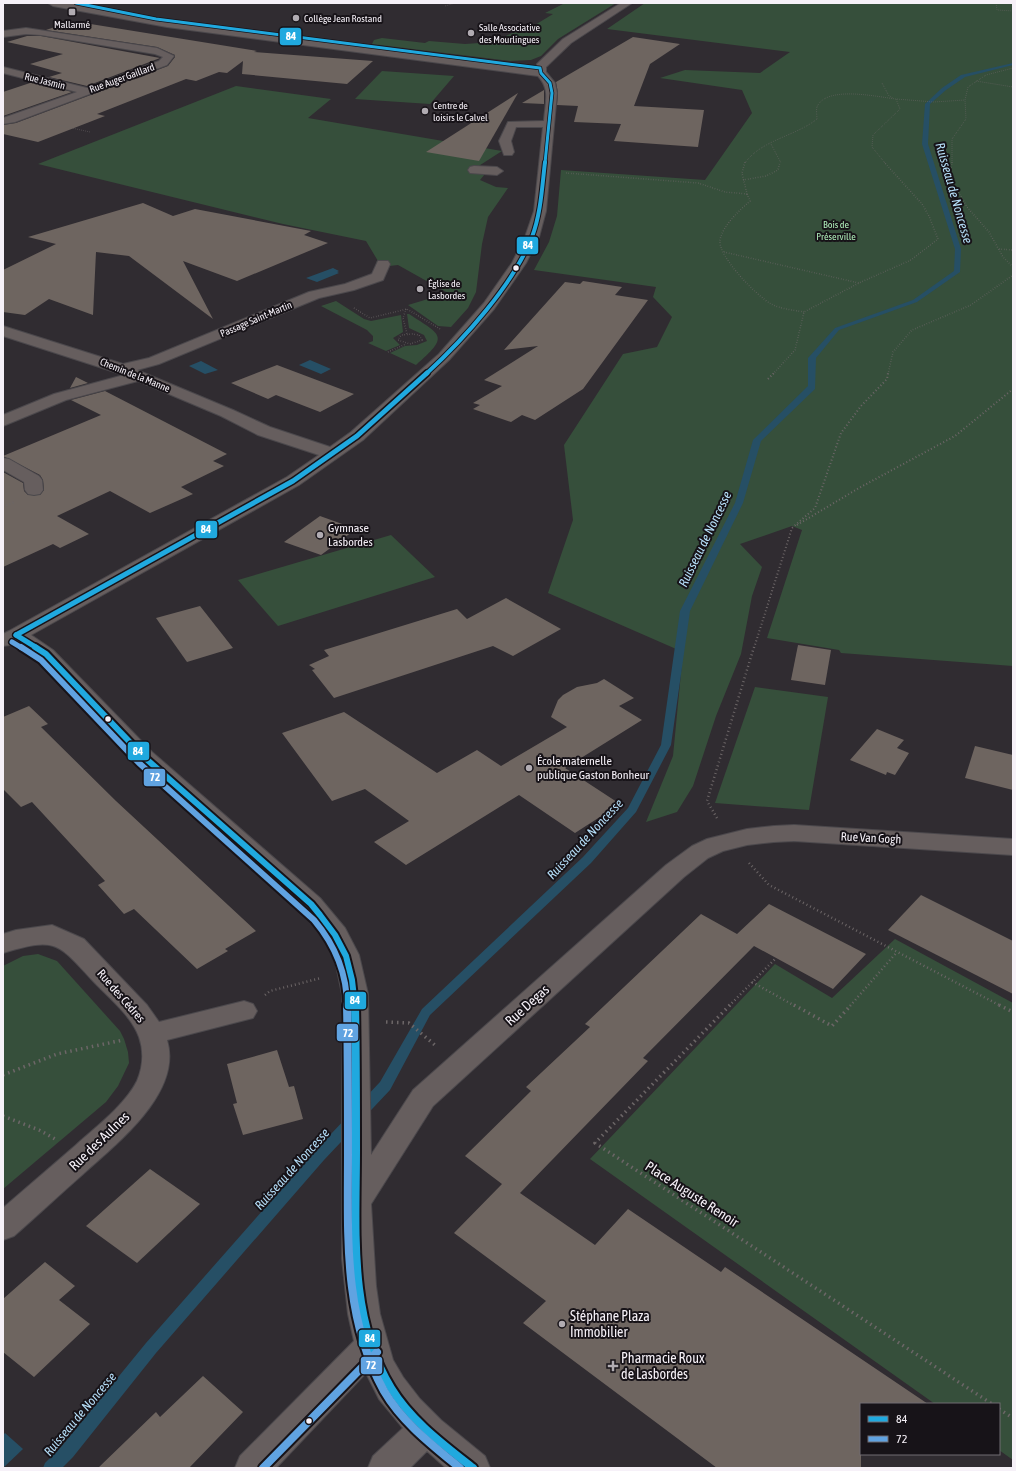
<svg xmlns="http://www.w3.org/2000/svg" width="1016" height="1471" font-family="'Asap Condensed',sans-serif">
  <style>
    .green { fill: #364f3b }
    .water { fill: #264f65 }
    .lines { fill: none; stroke-linecap: round; stroke-linejoin: round }
    .stream { fill: #264f65; fill-rule: evenodd }
    .building { fill: #6e6560 }
    .minor-casing { stroke: #4b484c; stroke-width: 2 }
    .path-far4 { stroke: #6c6667; stroke-width: 1; stroke-dasharray: 0.5 1.5; stroke-linecap: butt }
    .path-far3 { stroke: #6c6667; stroke-width: 1.5; stroke-dasharray: 0.5 2; stroke-linecap: butt }
    .path-far2 { stroke: #6c6667; stroke-width: 2; stroke-dasharray: 1 2.5; stroke-linecap: butt }
    .path-far1 { stroke: #6c6667; stroke-width: 2.5; stroke-dasharray: 1 3; stroke-linecap: butt }
    .path { stroke: #6c6667; stroke-width: 3.5; stroke-dasharray: 1.5 4; stroke-linecap: butt }
    .minor { fill: #665e5e; fill-rule: evenodd }
    .bus-1-far4-casing { stroke: #171318; stroke-width: 4.5 }
    .bus-1-far3-casing { stroke: #171318; stroke-width: 6 }
    .bus-1-far2-casing { stroke: #171318; stroke-width: 8 }
    .bus-1-far1-casing { stroke: #171318; stroke-width: 10 }
    .bus-1-casing { stroke: #171318; stroke-width: 12 }
    .bus-2-far2-casing { stroke: #171318; stroke-width: 8 }
    .bus-2-far1-casing { stroke: #171318; stroke-width: 10 }
    .bus-2-casing { stroke: #171318; stroke-width: 12 }
    .bus-1-far4 { stroke: #20a9df; stroke-width: 3 }
    .bus-1-far3 { stroke: #20a9df; stroke-width: 4 }
    .bus-1-far2 { stroke: #20a9df; stroke-width: 5 }
    .bus-1-far1 { stroke: #20a9df; stroke-width: 6 }
    .bus-1 { stroke: #20a9df; stroke-width: 8 }
    .bus-2-far2 { stroke: #60a3e1; stroke-width: 5 }
    .bus-2-far1 { stroke: #60a3e1; stroke-width: 6 }
    .bus-2 { stroke: #60a3e1; stroke-width: 8 }
    .poi-dot { fill: #b1acb2; stroke: #171318; stroke-width: 1.5 }
    .bus-dot { fill: #f6f1f8; stroke: #171318; stroke-width: 1.5 }
    .labels { text-anchor: middle; dominant-baseline: central; stroke-width: 4; stroke-linejoin: round; paint-order: stroke }
    .far-poi-label { font-size: 10px; fill: #f6f1f8; stroke: #171318; text-anchor: start }
    .far-street-label { font-size: 10px; fill: #f6f1f8; stroke: #171318 }
    .far-park-label { font-size: 10px; fill: #adebb8; stroke: #171318 }
    .poi-label { font-size: 12px; fill: #f6f1f8; stroke: #171318; text-anchor: start }
    .street-label { font-size: 12px; fill: #f6f1f8; stroke: #171318 }
    .water-label { font-size: 13px; font-style: italic; fill: #b5def8; stroke: #171318 }
    .near-street-label { font-size: 14px; fill: #f6f1f8; stroke: #171318 }
    .near-poi-label { font-size: 14px; fill: #f6f1f8; stroke: #171318; text-anchor: start }
    .line-badge { stroke: #171318; stroke-width: 1.5 }
    .badge-label { font-size: 11px; text-anchor: middle; font-weight: bold; fill: #fff }
  </style>
  <rect width="100%" height="100%" fill="#302c31"/>
  <g class="green">
    <path d="M565,3h51l-58,36 -17,17 -10,4 -21,1 -138,-17 2,-4 8,-2 43,5 4,-2 36,3 29,-2 24,-12 7,1 28,-17 -8,-1z"/>
    <path d="M645,3h368v663l-172,-13 -2,-3 -72,-12 35,-108 -10,-4 -52,18 22,23 -10,29 -11,58 -25,62 -23,70 -16,26 -31,10 27,-66 10,-104 -135,-59 25,-73 -9,-75 59,-91 34,-7 15,-30 -19,-20 3,-10 -122,-17 15,-28 8,-26 4,-46 144,10 47,-67 -10,-23 -82,-12 25,-8 75,3 30,-21 -183,-23z"/>
    <path d="M382,71l72,5 -24,28 -75,-5z"/>
    <path d="M236,86l95,13 -23,19 194,33 -28,18 1,5h10l-5,6 16,7 12,1 -20,29 -6,27 -6,48 -8,16 -17,19 -13,-1 -30,-21 40,-12 -50,-28 -9,1 -13,-4 2,-1 -12,-20 -83,-17 -245,-60z"/>
    <path d="M336,301l28,18 7,2 30,-6 2,17 -10,6 7,7 -14,6 -18,-8 5,-2v-5l-6,-6 -46,-24z"/>
    <path d="M407,314h2c34,22 40,22 7,51l-26,-12 15,-7 12,-1 10,-4 -3,-6 -15,-7z"/>
    <path d="M391,535l44,42 -157,49 -40,-46z"/>
    <path d="M755,687l73,10 -19,113 -94,-7z"/>
    <path d="M895,939l118,64v457l-14,-10v-46h-64l-345,-245 185,-195 57,34z"/>
    <path d="M38,954l19,7 63,70 4,8 4,13 1,11 -11,23 -12,16 -103,87v-223l20,-10z"/>
  </g>
  <g class="water">
    <path d="M333,268l6,3 -2,1 2,1 -22,9 -11,-4z"/>
    <path d="M310,360l21,9 -10,5 -22,-9z"/>
    <path d="M201,361l17,9 -13,4 -16,-8z"/>
    <path d="M5,1433l18,16 -20,19v-33z"/>
  </g>
  <g class="lines">
    <path class="stream" d="M1013,63v2l-48,12 -19,13 -16,14 -2,40 33,105 -1,23 -43,30 -78,28 -23,28 -1,31 -54,52 -18,62 -53,108 -19,134 -35,67 -45,51 -161,152 -40,75 -66,70 -168,193 -83,104 -11,11h-19l2,-5 16,-16 85,-104 168,-191 66,-70 42,-73 161,-152 45,-49 33,-63 19,-134 55,-108 18,-63 55,-54v-28l27,-30 78,-28 41,-29 1,-22 -33,-105 3,-40 17,-16 19,-13z"/>
  </g>
  <g class="building">
    <path d="M72,21l185,30 -3,1 119,9 -26,23 -105,-10 1,-13 -16,12 -8,-1 -23,9 -10,-2 -89,35 8,2 -67,26 -35,-8v-9l13,-2 152,-57 7,-9v-2l-18,-8 -111,-17z"/>
    <path d="M27,36h14l119,22 -73,28 -38,-9 13,-4 -32,-9 33,-10 -56,-12z"/>
    <path d="M633,37l47,7 -30,20 -16,42 70,4 -6,37 -84,-6 7,-17 -47,-2 4,-16 -21,-1 1,-12 -2,-11z"/>
    <path d="M33,82l39,10 -69,24v-24z"/>
    <path d="M544,90v14l-22,-1z"/>
    <path d="M518,93l-39,68 -53,-9z"/>
    <path d="M143,203l30,13 22,-7 116,22 -7,4 24,8 -91,38 -54,-20 30,58 -84,-63 -33,-4 -3,63 -44,-16 -24,16 -22,-3v-42l53,-26 -28,-7z"/>
    <path d="M583,281l39,6 -7,8 33,5 -65,89 -48,31 -13,-5 -11,7 -38,-13 7,-4 -7,-2 29,-17 -18,-6 54,-34 -34,4 61,-68 15,2z"/>
    <path d="M277,365l77,29 -34,18 -44,-17 -8,4 -37,-16z"/>
    <path d="M76,377l12,6 -18,5z"/>
    <path d="M105,391l122,63 -14,7 11,5 -43,21 12,7 -43,19 -40,-22 -53,25 32,18 -29,14 -7,-4 -50,23v-95l20,11 1,8 4,4h12l4,-5 -1,-10 -3,-5 -37,-19 98,-41 -30,-15z"/>
    <path d="M320,516l36,13 -35,26 -37,-13z"/>
    <path d="M506,598l55,31 -48,27 -20,-10 -159,52 -22,-28 3,-1 -6,-4 20,-9 -5,-6 133,-41 10,10z"/>
    <path d="M200,606l33,42 -46,14 -31,-44z"/>
    <path d="M798,645l33,5 -6,35 -34,-5z"/>
    <path d="M604,679l30,19 -15,8 23,14 -77,48 55,36 -45,29 -56,-38 -113,70 -32,-23 35,-21 -44,-32 -33,12 -50,-68 62,-21 93,61 40,-23 24,16 66,-39 -16,-10 7,-17 5,-5 14,-8 20,-4z"/>
    <path d="M29,706l19,18 -7,3 75,74 140,130 -31,18 3,2 -31,18 -63,-60 -10,5 -26,-29 7,-4 -73,-79 -11,5 -18,-18v-72z"/>
    <path d="M877,729l27,11 -7,8 12,5 -14,22 -8,-3 -1,3 -36,-15z"/>
    <path d="M975,746l38,9v35l-48,-12z"/>
    <path d="M921,895l92,46v53l-125,-64z"/>
    <path d="M769,904l97,50 -33,35 -79,-43 -111,112 5,3 -128,132 75,52 33,-36 93,63 4,-5 203,137h-67v64h-144l-194,-145 23,-22 -92,-68 48,-49 -37,-28 66,-65 -5,-4 64,-60 -5,-3 116,-110 36,20z"/>
    <path d="M277,1050l12,37 5,-1 9,33 -60,16 -10,-31 4,-1 -10,-39z"/>
    <path d="M150,1169l50,35 -63,59 -51,-37z"/>
    <path d="M45,1262l30,24 -16,14 31,24 -56,53 -31,-25v-53z"/>
    <path d="M203,1376l40,36 -54,56h-91l58,-56 4,5z"/>
  </g>
  <g class="lines">
    <g class="minor-casing">
      <g id="minor">
        <path d="M48,3h20l99,18 369,48 1,-5 26,-25 58,-36h11l-61,40 -25,24v5l9,11 2,10 -11,118 -7,26 -13,26 -32,46 -45,51 -86,80 -64,45 -268,150 22,15 99,102 168,146 25,30 14,27 9,39 3,161 42,-65 253,-225 26,-19 15,-7 40,-10 27,-3 20,-1 219,14v16l-219,-14 -20,1 -27,3 -24,6 -15,7 -24,19 -251,229 -62,98 5,82 4,28 13,46 10,17 17,22 21,21 44,36 5,12h-44l-19,-17 -17,17h-42l5,-12 30,-28 -24,-29 -13,-26 -90,95h-41l5,-12 114,-115 -6,-27 -6,-55v-265l-8,-39 -8,-15 -14,-19 -10,-11 -166,-148 -97,-104 -23,-14 -13,2v-12l6,-3 278,-154 32,-22 -61,-20 -37,-19 -83,-35 -72,19 -63,26v-11l51,-21 70,-19 -121,-39v-10l120,38 26,-6 160,-66 36,-8 27,-10 6,-13h10l2,3 -7,16 -29,10 -35,8 -160,66 -22,6 96,40 37,17 60,20 21,-15 88,-78 45,-51 28,-40 13,-26 9,-26 9,-84h-27l-5,14 3,11 -2,3h-8l-5,-14 9,-19 36,-1c1,-18 7,-31 -6,-45l-371,-49 -114,-21z"/>
        <path d="M26,28l131,20 17,8 -7,9 -152,57 -12,2v-6l74,-26 -74,-19v-6l84,21 72,-27 4,-4 -8,-3 -114,-19 -15,-1 -23,3v-6z"/>
        <path d="M474,166l23,1 6,4 -6,4 -27,-2 -2,-3 2,-3z"/>
        <path d="M3,458l6,1 30,17 3,4 1,10 -3,4 -6,1 -6,-1 -3,-4 -1,-8 -21,-12z"/>
        <path d="M52,925l32,14 63,66 12,17 85,-21 9,3 4,7 -4,7 -86,22c16,53 -51,104 -85,135 -23,20 -45,41 -68,61l-11,4v-32c24,-21 49,-42 73,-63 20,-18 49,-40 61,-64 6,-14 7,-30 2,-44 -8,-22 -31,-40 -46,-56 -36,-39 -37,-44 -90,-28v-19l13,-4z"/>
      </g>
    </g>
    <g class="path-far4">
      <path d="M996,3l1,7 16,1"/>
      <path d="M445,6l10,-3"/>
      <path d="M976,81l37,6"/>
      <path d="M882,83l7,13 4,2"/>
      <path d="M58,125l32,7"/>
      <path d="M771,144l10,19"/>
      <path d="M745,163c16,-23 51,-27 72,-44 0,-3 -1,-9 0,-12 9,-22 61,-10 79,-8"/>
      <path d="M885,163l-13,-16 1,-12 27,-26 -4,-10 38,3 31,-2"/>
      <path d="M952,163v-24l14,-20 -1,-19 3,-13 18,-12 27,-7"/>
    </g>
    <g class="path-far3">
      <path d="M952,162l-2,15 17,30 22,25 14,25 10,10"/>
      <path d="M566,173l132,10 27,9 22,2 -5,-21 3,-11"/>
      <path d="M743,180l23,-4 12,-6 2,-8"/>
      <path d="M747,194l3,7c-11,10 -27,24 -30,39 -2,17 37,56 51,64 10,5 22,6 33,8"/>
      <path d="M999,249l14,1"/>
      <path d="M724,252l135,31"/>
      <path d="M354,308l16,10 37,-9 33,20"/>
      <path d="M406,309l-3,9 4,16"/>
      <path d="M412,334l7,1 3,5 -12,4 -12,-4 3,-5z"/>
      <path d="M388,352l18,-8"/>
      <path d="M773,374l22,-24 9,-38 55,-29 52,-23 27,-21 -9,-23 -7,-12 -38,-42"/>
      <path d="M888,374l5,-22 19,-22 59,-25 42,-30"/>
    </g>
    <g class="path-far2">
      <path d="M768,379l6,-6"/>
      <path d="M3,507l11,-5"/>
      <path d="M797,525l62,-37 96,-52 58,-47"/>
      <path d="M754,648l38,-120 23,-20 26,-75 20,-27 26,-27 1,-6"/>
    </g>
    <g class="path-far1">
      <path d="M717,818l-10,-17 47,-154"/>
      <path d="M749,863l20,22 232,121"/>
      <path d="M752,982l43,24"/>
      <path d="M265,995l5,-4 51,-13"/>
      <path d="M729,1006l46,-47"/>
      <path d="M850,1006l47,-54"/>
    </g>
    <g class="path">
      <path d="M730,1005l-135,138 397,261"/>
      <path d="M794,1005l38,21 19,-21"/>
      <path d="M999,1005l14,7"/>
      <path d="M386,1022l23,1 27,23"/>
      <path d="M3,1075l54,-21 66,-14"/>
      <path d="M3,1116l36,14 18,10"/>
      <path d="M999,1409l14,9"/>
    </g>
    <use href="#minor" class="minor"/>
    <g class="bus-1-far4-casing">
      <path id="bus-1-far4" d="M76,3l80,16 384,49 1,5 9,10 2,10 -7,70"/>
    </g>
    <g class="bus-1-far3-casing">
      <path id="bus-1-far3" d="M426,374c38,-35 87,-89 106,-137 9,-24 10,-50 13,-75"/>
    </g>
    <g class="bus-1-far2-casing">
      <g id="bus-1-far2">
        <path d="M16,635l277,-154 64,-45 70,-63"/>
        <path d="M16,635l21,13"/>
      </g>
    </g>
    <g class="bus-1-far1-casing">
      <path id="bus-1-far1" d="M35,647l11,7 98,103 167,147 9,11 15,20 11,21 6,24 3,26"/>
    </g>
    <g class="bus-1-casing">
      <path id="bus-1" d="M355,1005c1,48 1,96 1,145 0,79 -8,168 35,238 20,33 53,57 82,80"/>
    </g>
    <g class="bus-2-far2-casing">
      <path id="bus-2-far2" d="M12,642l10,6"/>
    </g>
    <g class="bus-2-far1-casing">
      <path id="bus-2-far1" d="M21,647l20,13 98,103 175,157c21,25 33,53 33,86"/>
    </g>
    <g class="bus-2-casing">
      <g id="bus-2">
        <path d="M347,1005c1,49 1,99 1,149 0,80 -5,164 36,237 18,31 48,54 76,77"/>
        <path d="M263,1468l114,-116"/>
      </g>
    </g>
    <use href="#bus-1-far4" class="bus-1-far4"/>
    <use href="#bus-1-far3" class="bus-1-far3"/>
    <use href="#bus-1-far2" class="bus-1-far2"/>
    <use href="#bus-1-far1" class="bus-1-far1"/>
    <use href="#bus-1" class="bus-1"/>
    <use href="#bus-2-far2" class="bus-2-far2"/>
    <use href="#bus-2-far1" class="bus-2-far1"/>
    <use href="#bus-2" class="bus-2"/>
  </g>
  <g class="poi-dot">
    <rect x="68" y="8" width="8" height="8" rx="2"/>
    <circle cx="296" cy="18" r="4"/>
    <circle cx="471" cy="33" r="4"/>
    <circle cx="425" cy="111" r="4"/>
    <circle cx="420" cy="289" r="4"/>
    <circle cx="320" cy="535" r="4"/>
    <circle cx="529" cy="768" r="4"/>
    <circle cx="562" cy="1324" r="4"/>
    <path d="M611 1360h4v4h4v4h-4v4h-4v-4h-4v-4h4z"/>
  </g>
  <g class="bus-dot">
    <circle cx="516" cy="268" r="3.5"/>
    <circle cx="108" cy="719" r="3.5"/>
    <circle cx="309" cy="1421" r="3.5"/>
  </g>
  <g class="labels">
    <g class="far-poi-label">
      <text x="304" y="18">Collège Jean Rostand</text>
      <text x="72" y="24" text-anchor="middle">Mallarmé</text>
      <text x="479" y="27">Salle Associative<tspan x="479" dy="12">des Mourlingues</tspan></text>
      <text x="433" y="105">Centre de<tspan x="433" dy="12">loisirs le Calvel</tspan></text>
      <text x="428" y="283">Église de<tspan x="428" dy="12">Lasbordes</tspan></text>
    </g>
    <g class="far-street-label">
      <text transform="translate(122 78) rotate(-20)">Rue Auger Gaillard</text>
      <text transform="translate(45 81) rotate(14)">Rue Jasmin</text>
      <text transform="translate(256 319) rotate(-23)">Passage Saint-Martin</text>
      <text transform="translate(135 375) rotate(22)">Chemin de la Manne</text>
    </g>
    <g class="far-park-label">
      <text x="836" y="224">Bois de<tspan x="836" dy="12">Préserville</tspan></text>
    </g>
    <g class="poi-label">
      <text x="328" y="528">Gymnase<tspan x="328" dy="14">Lasbordes</tspan></text>
      <text x="537" y="761">École maternelle<tspan x="537" dy="14">publique Gaston Bonheur</tspan></text>
    </g>
    <g class="street-label">
      <text transform="translate(871 838) rotate(3)">Rue Van Gogh</text>
      <text transform="translate(121 996) rotate(49)">Rue des Cèdres</text>
    </g>
    <g class="water-label">
      <text transform="translate(954 193) rotate(74)">Ruisseau de Noncesse</text>
      <text transform="translate(705 539) rotate(-64)">Ruisseau de Noncesse</text>
      <text transform="translate(585 839) rotate(-47)">Ruisseau de Noncesse</text>
      <text transform="translate(292 1169) rotate(-48)">Ruisseau de Noncesse</text>
      <text transform="translate(80 1414) rotate(-50)">Ruisseau de Noncesse</text>
    </g>
    <g class="near-street-label">
      <text transform="translate(527 1005) rotate(-42)">Rue Degas</text>
      <text transform="translate(99 1141) rotate(-44)">Rue des Aulnes</text>
      <text transform="translate(692 1194) rotate(33)">Place Auguste Renoir</text>
    </g>
    <g class="near-poi-label">
      <text x="570" y="1316">Stéphane Plaza<tspan x="570" dy="16">Immobilier</tspan></text>
      <text x="621" y="1358">Pharmacie Roux<tspan x="621" dy="16">de Lasbordes</tspan></text>
    </g>
  </g>
  <g class="line-badge">
    <rect x="279" y="27" width="23" height="19" rx="4" fill="#20a9df"/>
    <rect x="516" y="236" width="23" height="19" rx="4" fill="#20a9df"/>
    <rect x="195" y="520" width="23" height="19" rx="4" fill="#20a9df"/>
    <rect x="127" y="741" width="23" height="20" rx="4" fill="#20a9df"/>
    <rect x="143" y="768" width="23" height="19" rx="4" fill="#60a3e1"/>
    <rect x="344" y="991" width="23" height="19" rx="4" fill="#20a9df"/>
    <rect x="336" y="1023" width="23" height="19" rx="4" fill="#60a3e1"/>
    <rect x="358" y="1329" width="23" height="19" rx="4" fill="#20a9df"/>
    <rect x="360" y="1356" width="23" height="19" rx="4" fill="#60a3e1"/>
  </g>
  <g class="badge-label">
    <text x="291" y="40">84</text>
    <text x="528" y="249">84</text>
    <text x="206" y="533">84</text>
    <text x="138" y="755">84</text>
    <text x="155" y="781">72</text>
    <text x="355" y="1004">84</text>
    <text x="348" y="1037">72</text>
    <text x="370" y="1342">84</text>
    <text x="371" y="1369">72</text>
  </g>
  <rect width="1016" height="1471" fill="none" stroke="#f6f1f8" stroke-width="8"/>
  <rect x="860" y="1403" width="140" height="52" fill="#171318" stroke="#706c72"/>
  <rect x="868" y="1416" width="20" height="6" fill="#20a9df" stroke="#706c72"/>
  <text x="896" y="1423" font-size="12" fill="#f6f1f8">84</text>
  <rect x="868" y="1436" width="20" height="6" fill="#60a3e1" stroke="#706c72"/>
  <text x="896" y="1443" font-size="12" fill="#f6f1f8">72</text>
</svg>
